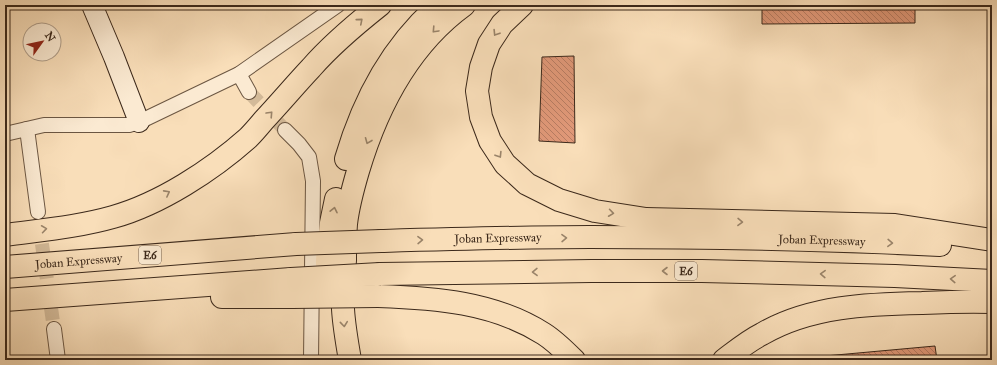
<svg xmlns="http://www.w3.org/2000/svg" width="997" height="365" font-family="'IM FELL Great Primer',serif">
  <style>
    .building { fill: url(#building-back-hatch); stroke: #3c291b }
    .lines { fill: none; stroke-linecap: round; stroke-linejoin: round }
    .street-tunnel { stroke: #d3ba99; stroke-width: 14; stroke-dasharray: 14 7; stroke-linecap: butt }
    .street-casing { stroke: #6b5642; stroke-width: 16 }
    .secondary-casing { stroke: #3c291b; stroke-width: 22 }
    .highway-casing { stroke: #3c291b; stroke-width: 24 }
    .street { stroke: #fbead2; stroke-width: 14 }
    .secondary { stroke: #fbead2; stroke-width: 20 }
    .highway { stroke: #f9deb9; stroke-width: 22 }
    .highway-bridge-casing { stroke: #3c291b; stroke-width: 24; stroke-linecap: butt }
    .highway-bridge { stroke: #f9deb9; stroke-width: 22 }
    .oneway { stroke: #9a846a }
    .labels { text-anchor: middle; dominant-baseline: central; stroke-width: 4; stroke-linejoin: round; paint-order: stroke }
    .shield { fill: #fbead2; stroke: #756352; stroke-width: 1 }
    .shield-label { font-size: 11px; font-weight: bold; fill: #3c291b }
    .street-label { font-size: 12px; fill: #3c291b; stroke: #fbead2 }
  </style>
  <defs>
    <pattern id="building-back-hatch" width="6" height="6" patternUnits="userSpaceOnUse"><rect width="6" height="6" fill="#e09878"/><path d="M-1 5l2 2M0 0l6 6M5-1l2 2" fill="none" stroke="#b77c62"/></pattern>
  </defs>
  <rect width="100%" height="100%" fill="#f9deb9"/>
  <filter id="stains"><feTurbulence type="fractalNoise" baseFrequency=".005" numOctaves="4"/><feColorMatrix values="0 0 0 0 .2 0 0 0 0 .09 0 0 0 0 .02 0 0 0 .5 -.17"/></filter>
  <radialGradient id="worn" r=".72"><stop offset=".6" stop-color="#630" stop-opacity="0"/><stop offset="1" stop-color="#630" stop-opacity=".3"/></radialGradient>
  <g class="building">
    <path d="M762,5h153v18l-153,1z"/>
    <path d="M574,56l1,87 -36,-2 3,-84z"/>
    <path d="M935,346l2,14h-123v-3z"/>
  </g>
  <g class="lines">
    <g class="street-tunnel">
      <path d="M249,92l36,38"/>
      <path d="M39,223l15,106"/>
    </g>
    <g class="street-casing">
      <g id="street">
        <path d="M239,74l10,18"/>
        <path d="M27,129l11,83"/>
        <path d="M285,130l14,14 10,13 4,24 -2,179"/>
        <path d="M5,134l39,-9h85l10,-3 100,-48 99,-69"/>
        <path d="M54,329l4,31"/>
      </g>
    </g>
    <g class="secondary-casing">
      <path id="secondary" d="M92,5l22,52 25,65"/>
    </g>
    <g class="highway-casing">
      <g id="highway">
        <path d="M522,5l-20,19 -13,20 -8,23 -4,24 4,26 9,24 15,23 22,20 32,16 36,11 51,8 249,6 97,15"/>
        <path d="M346,159c17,-58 47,-114 93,-154"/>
        <path d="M5,235c36,-5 73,-8 108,-18 47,-13 99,-47 135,-79 6,-6 11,-12 16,-18 16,-17 31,-35 47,-52 20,-23 45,-44 69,-63"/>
        <path id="s1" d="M381,241c70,-2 139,-4 209,-4 116,0 233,2 350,8"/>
        <path id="s2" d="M5,267l291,-23"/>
        <path d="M380,274l211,-3h111l193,5 97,5"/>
        <path d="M327,295v-35l4,-37 5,-24"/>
        <path d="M378,296c57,2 116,6 166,38 11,7 21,17 30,26"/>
        <path d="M222,297h70"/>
        <path d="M5,300l286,-21"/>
        <path d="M350,360c-3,-17 -6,-34 -7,-51 -1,-16 1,-33 2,-49 0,-12 0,-24 1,-36 2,-18 7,-36 12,-53 19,-64 51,-126 106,-166"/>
        <path d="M724,360c12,-9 24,-19 38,-26 48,-28 106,-30 160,-31 23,-1 47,-2 70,-1"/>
      </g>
    </g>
    <use href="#street" class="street"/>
    <use href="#secondary" class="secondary"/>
    <use href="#highway" class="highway"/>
    <g class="highway-bridge-casing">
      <g id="highway-bridge">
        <path d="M296,244l85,-3"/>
        <path d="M291,279l89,-5"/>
        <path d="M292,297l86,-1"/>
      </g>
    </g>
    <use href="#highway-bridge" class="highway-bridge"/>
  </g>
  <defs><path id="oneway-chevron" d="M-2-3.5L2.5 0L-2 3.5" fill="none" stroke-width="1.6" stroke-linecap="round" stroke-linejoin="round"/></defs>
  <g class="oneway">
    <use href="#oneway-chevron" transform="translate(360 21) rotate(-41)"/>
    <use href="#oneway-chevron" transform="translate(435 30) rotate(133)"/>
    <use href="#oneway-chevron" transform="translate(496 33) rotate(122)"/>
    <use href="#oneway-chevron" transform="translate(270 114) rotate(-47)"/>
    <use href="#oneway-chevron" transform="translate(368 141) rotate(112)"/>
    <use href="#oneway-chevron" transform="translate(499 155) rotate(58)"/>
    <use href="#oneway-chevron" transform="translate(167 193) rotate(-28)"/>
    <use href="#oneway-chevron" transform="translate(334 210) rotate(-78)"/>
    <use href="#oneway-chevron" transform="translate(611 213) rotate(8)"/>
    <use href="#oneway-chevron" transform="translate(740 222) rotate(1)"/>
    <use href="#oneway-chevron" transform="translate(44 229) rotate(-8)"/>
    <use href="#oneway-chevron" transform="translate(564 238) rotate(-1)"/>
    <use href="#oneway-chevron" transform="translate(420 240) rotate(-1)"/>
    <use href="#oneway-chevron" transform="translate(890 243) rotate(2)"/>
    <use href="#oneway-chevron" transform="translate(665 271) rotate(180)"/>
    <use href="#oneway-chevron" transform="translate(535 272) rotate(179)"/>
    <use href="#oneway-chevron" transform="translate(823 274) rotate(-178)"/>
    <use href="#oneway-chevron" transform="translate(953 279) rotate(-177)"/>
    <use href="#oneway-chevron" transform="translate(344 324) rotate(84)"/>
  </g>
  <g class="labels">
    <g class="shield">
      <rect x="139" y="246" width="22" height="18" rx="3"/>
      <rect x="675" y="262" width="22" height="18" rx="3"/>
    </g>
    <g class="shield-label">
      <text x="150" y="255">E6</text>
      <text x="686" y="271">E6</text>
    </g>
    <g class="street-label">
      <text stroke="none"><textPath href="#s1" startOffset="117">Joban Expressway</textPath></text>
      <text stroke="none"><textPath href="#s1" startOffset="441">Joban Expressway</textPath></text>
      <text stroke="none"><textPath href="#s2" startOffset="74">Joban Expressway</textPath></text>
    </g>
  </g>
  <rect width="997" height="365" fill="none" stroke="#f9deb9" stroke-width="20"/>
  <rect x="6" y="6" width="985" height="353" fill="none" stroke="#3c291b" stroke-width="2"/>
  <rect x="10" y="10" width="977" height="345" fill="none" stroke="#3c291b"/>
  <g transform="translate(42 42) rotate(57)"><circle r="19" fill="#fbead2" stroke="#af9d89"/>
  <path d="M0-3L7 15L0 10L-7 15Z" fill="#8f2418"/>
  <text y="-6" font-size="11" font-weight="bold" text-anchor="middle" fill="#3c291b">N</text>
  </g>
  <rect width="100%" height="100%" filter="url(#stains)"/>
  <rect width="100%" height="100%" fill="url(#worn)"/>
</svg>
